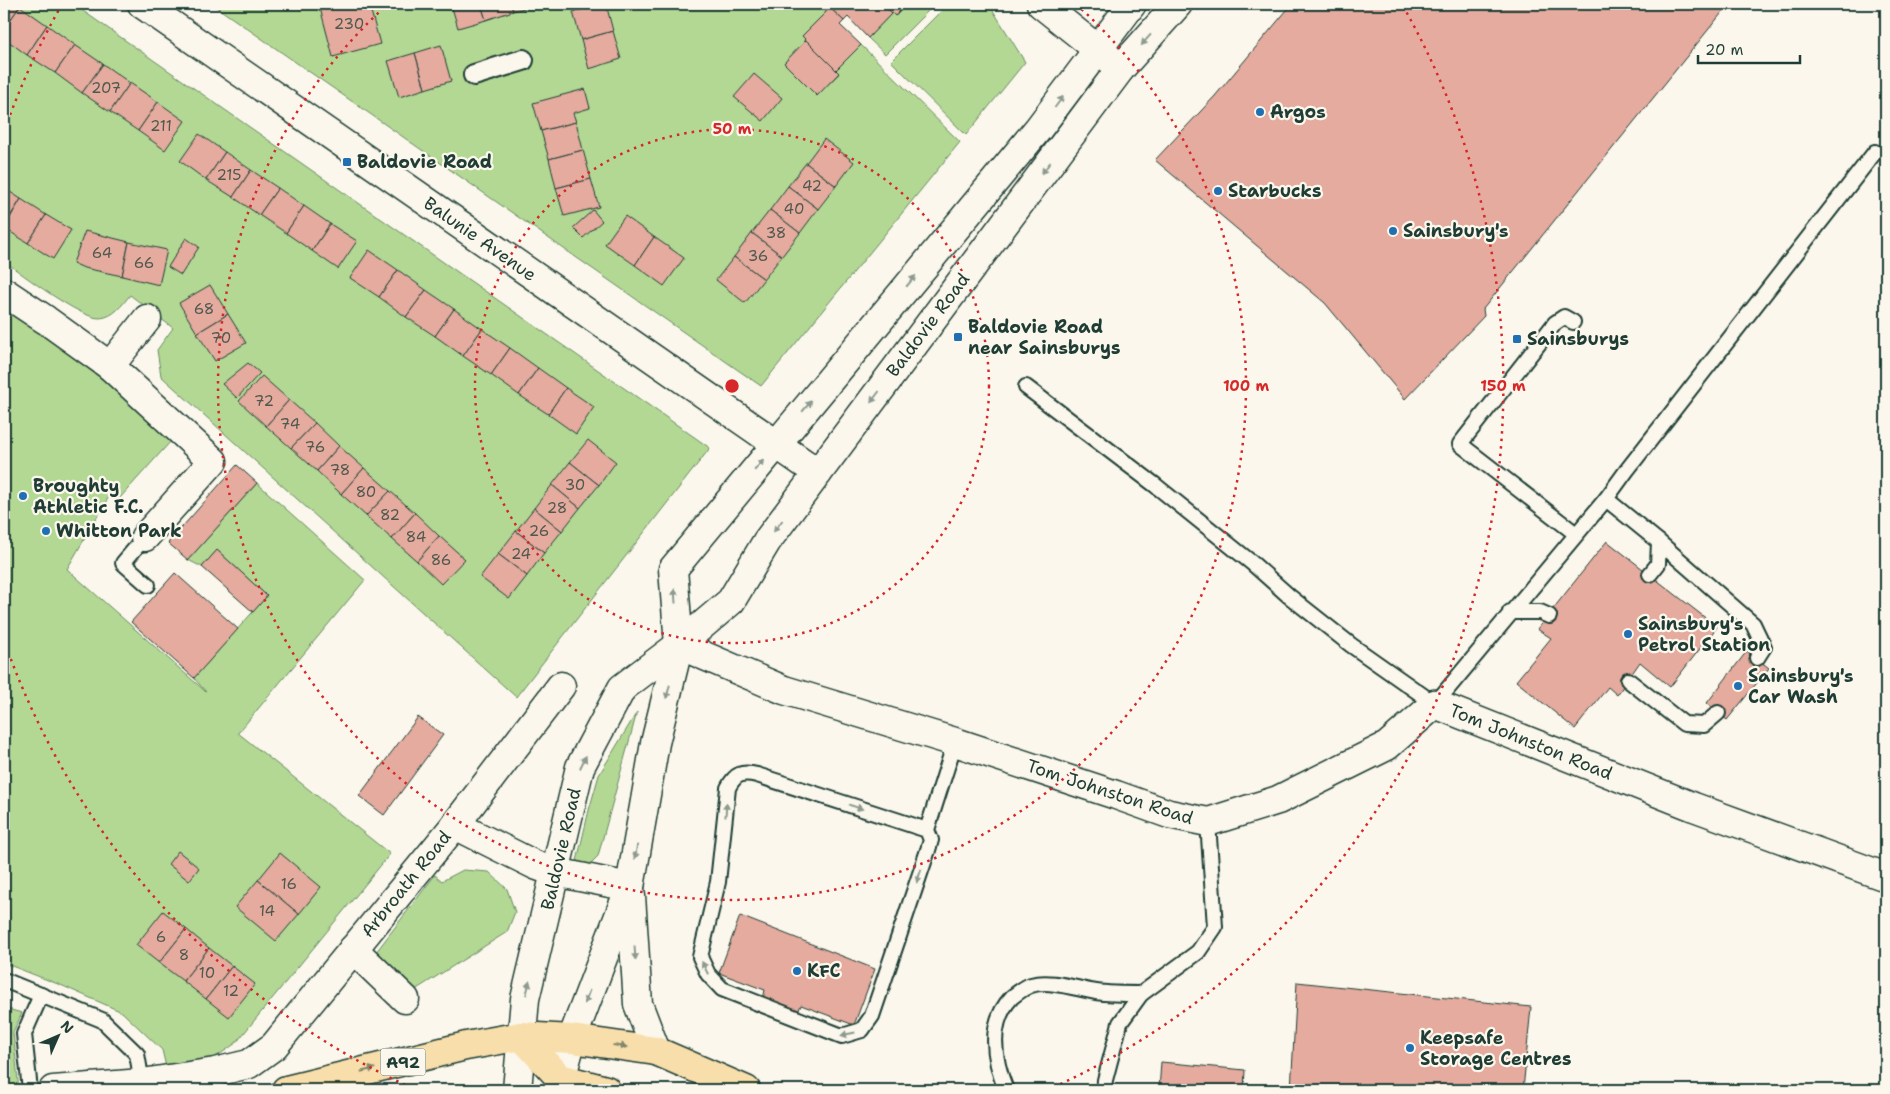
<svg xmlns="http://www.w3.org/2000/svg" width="1890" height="1094" font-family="'Shantell Sans',sans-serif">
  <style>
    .green { fill: #b3d893; stroke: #698a64 }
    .building { fill: #e4ab9e; stroke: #1f3d34 }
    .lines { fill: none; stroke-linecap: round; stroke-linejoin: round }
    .service-casing { stroke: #1f3d34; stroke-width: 18 }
    .pedestrian-casing { stroke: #1f3d34; stroke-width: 24 }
    .minor-casing { stroke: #1f3d34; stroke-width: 31 }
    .tertiary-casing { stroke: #1f3d34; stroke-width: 31 }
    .secondary-casing { stroke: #1f3d34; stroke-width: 31 }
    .primary-casing { stroke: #1f3d34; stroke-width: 31 }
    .service { stroke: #fbf7ec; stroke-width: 14 }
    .pedestrian { stroke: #fbf7ec; stroke-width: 20 }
    .minor { stroke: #fbf7ec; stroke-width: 28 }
    .tertiary { stroke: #fbf7ec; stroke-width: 28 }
    .secondary { stroke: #fbf7ec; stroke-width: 28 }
    .primary { stroke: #f8deab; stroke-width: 28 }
    .oneway { fill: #8d9a90 }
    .oneway2 { fill: #81856a }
    .ring { fill: none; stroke: #d62828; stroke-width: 2.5; stroke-dasharray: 2.5 5 }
    .poi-dot { fill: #1f6fb2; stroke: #fbf7ec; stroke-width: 2 }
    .labels { text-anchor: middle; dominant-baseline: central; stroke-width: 4.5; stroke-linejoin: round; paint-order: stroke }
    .number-label { font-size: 15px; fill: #50584e }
    .shield { fill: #fbf7ec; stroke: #61756b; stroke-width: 1 }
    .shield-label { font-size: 16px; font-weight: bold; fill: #1f3d34 }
    .poi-label { font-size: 18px; font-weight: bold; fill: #1f3d34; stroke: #fbf7ec; text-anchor: start }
    .street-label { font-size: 18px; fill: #1f3d34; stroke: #fbf7ec }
    .centre { fill: #d62828; stroke: #fbf7ec; stroke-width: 2.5 }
    .ring-label { font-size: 15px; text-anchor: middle; font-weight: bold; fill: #d62828; stroke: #fbf7ec; stroke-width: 4.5; stroke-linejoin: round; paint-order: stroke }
  </style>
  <rect width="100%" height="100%" fill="#fbf7ec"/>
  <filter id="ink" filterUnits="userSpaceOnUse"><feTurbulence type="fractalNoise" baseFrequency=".02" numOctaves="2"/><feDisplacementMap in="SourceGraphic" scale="10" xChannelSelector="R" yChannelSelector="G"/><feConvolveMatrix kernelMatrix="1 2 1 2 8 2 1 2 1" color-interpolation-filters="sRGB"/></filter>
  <g filter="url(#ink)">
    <g class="green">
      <path d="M4,4h69l637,444 -194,249 -355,-321 -4,-26 16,-22 -43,-33c-8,10 -16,22 -30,23 -19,1 -78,-44 -96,-57z"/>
      <path d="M212,4h490l4,3 4,-3h108l8,8 -24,24 4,4 -22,23 33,32 22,-21 -3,-4 25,-25 99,97 -199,244z"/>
      <path d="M907,4h28l-50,50 -17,-16 24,-25 4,3z"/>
      <path d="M948,4h41l36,58 -59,73 -75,-74z"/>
      <path d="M4,309l33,21 70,53 64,58 -52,58 -8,-6 -44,76 139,123 -12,-14 73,-82 -50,-46 -15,17 -14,-7 69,-77 108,97 -127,153 152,121 -154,189 -23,16 -47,8 -4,-17 -40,-38 -59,-26 -59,-23z"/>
      <path d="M637,712l-39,144 -10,10 -7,-1 -4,-4 12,-51 10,-35z"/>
      <path d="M463,870l26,2 18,17 8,23 -8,20 -92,58 -39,-38 59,-77 7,6z"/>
      <path d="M4,1008l18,5 -9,19 6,58h-15z"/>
    </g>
    <g class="building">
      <path d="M4,4h12l4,2 -16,23z"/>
      <path d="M319,4h50l11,40 -47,13z"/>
      <path d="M451,4h30l5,16 -28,8z"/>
      <path d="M481,4h30l2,7 -27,9z"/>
      <path d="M511,4h28l-26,7z"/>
      <path d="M602,4h4l7,27 -32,9 -8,-28z"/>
      <path d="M834,4h49l9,9 -24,25 -20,-21 -4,4 -14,-13z"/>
      <path d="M883,4h24l-12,12z"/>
      <path d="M1292,4h437l-246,305 1,7 -79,83 -80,-96 -170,-143 60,-64z"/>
      <path d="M20,6l27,19 -20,30 -23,-17v-9z"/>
      <path d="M830,8l14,13 -4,4 21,20 -25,25 -34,-34z"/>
      <path d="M47,25l28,20 -20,28 -28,-18z"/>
      <path d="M613,31l8,28 -32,10 -8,-29z"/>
      <path d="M806,40l33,33 -22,23 -33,-33z"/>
      <path d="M75,45l28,19 -21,29 -27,-20z"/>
      <path d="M441,45l10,36 -26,8 -10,-36z"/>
      <path d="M415,53l10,36 -26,8 -11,-36z"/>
      <path d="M103,64l27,19 -20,29 -28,-19z"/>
      <path d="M754,74l28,24 -19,23 -29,-24z"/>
      <path d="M130,83l28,19 -20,29 -28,-19z"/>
      <path d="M585,89l5,19 -17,5 3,9 -35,9 -8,-28z"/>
      <path d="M158,102l27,19 -20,29 -27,-19z"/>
      <path d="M576,122l7,28 -34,9 -8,-28z"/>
      <path d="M199,134l26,18 -19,28 -26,-19z"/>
      <path d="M824,139l30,23 -18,24 -30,-23z"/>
      <path d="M583,150l8,29 -35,9 -7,-29z"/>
      <path d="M225,152l26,18 -18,27 -27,-17z"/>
      <path d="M806,163l30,23 -18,23 -30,-23z"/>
      <path d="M251,170l27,18 -19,27 -26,-18z"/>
      <path d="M591,179l8,28 -35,9 -8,-28z"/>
      <path d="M788,186l30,23 -18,24 -30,-23z"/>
      <path d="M4,188l17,11 -17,27z"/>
      <path d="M278,188l26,18 -18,27 -27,-18z"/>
      <path d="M21,199l25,16 -18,28 -24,-15z"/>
      <path d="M304,206l26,18 -18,27 -26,-18z"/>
      <path d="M593,210l9,11 -19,17 -10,-10z"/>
      <path d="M770,210l30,23 -18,23 -30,-23z"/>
      <path d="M46,215l25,15 -18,29 -25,-16z"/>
      <path d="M625,216l29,21 -19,28 -30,-21z"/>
      <path d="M330,224l27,17 -19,28 -26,-18z"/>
      <path d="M85,231l44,11 -7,34 -38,-8 -11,-5z"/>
      <path d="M752,233l30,23 -18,23 -30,-22z"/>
      <path d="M654,237l30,21 -20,28 -29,-21z"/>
      <path d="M186,238l13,9 -18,28 -13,-8z"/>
      <path d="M129,242l38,8 -8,35 -37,-9z"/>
      <path d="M369,250l29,20 -19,27 -29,-19z"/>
      <path d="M734,257l30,22 -19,24 -29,-23z"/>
      <path d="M398,270l28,20 -20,27 -27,-20z"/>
      <path d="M210,285l18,29 -31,19 -18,-30z"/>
      <path d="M426,290l28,19 -19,27 -29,-19z"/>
      <path d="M454,309l28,20 -19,27 -28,-20z"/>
      <path d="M228,314l18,29 -31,18 -18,-28z"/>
      <path d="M482,329l28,19 -19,27 -28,-19z"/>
      <path d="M510,348l28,20 -19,27 -28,-20z"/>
      <path d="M248,363l12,10 -23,25 -15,-14z"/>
      <path d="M538,368l28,20 -18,26 -29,-19z"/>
      <path d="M262,376l27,24 -23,26 -27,-25z"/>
      <path d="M566,388l28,19 -18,27 -28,-20z"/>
      <path d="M289,400l26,23 -24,25 -25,-22z"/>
      <path d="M315,423l24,23 -22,25 -26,-23z"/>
      <path d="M588,440l28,22 -17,23 -29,-23z"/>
      <path d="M339,446l25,22 -23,26 -24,-23z"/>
      <path d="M570,462l29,23 -19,23 -28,-23z"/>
      <path d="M237,465l20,18 -69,77 -20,-17z"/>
      <path d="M364,468l26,23 -24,25 -25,-22z"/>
      <path d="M552,485l28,23 -18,23 -28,-23z"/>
      <path d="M390,491l25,22 -23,26 -26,-23z"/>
      <path d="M534,508l28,23 -18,22 -28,-22z"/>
      <path d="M415,513l24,23 -22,25 -25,-22z"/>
      <path d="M516,531l28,22 -17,23 -29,-22z"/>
      <path d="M439,536l26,23 -24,25 -24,-23z"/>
      <path d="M1607,541l110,86 -47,60 -30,-25 -23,33 -9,-8 -33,42 -59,-48 35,-43 -14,-9z"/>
      <path d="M217,550l50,46 -14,16 -51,-45z"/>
      <path d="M498,554l29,22 -18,23 -29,-22z"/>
      <path d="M175,573l63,56 -44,49 -63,-56z"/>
      <path d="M1747,651l22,17 -42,52 -20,-17z"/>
      <path d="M418,717l25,18 -59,80 -25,-19z"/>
      <path d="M178,851l21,17 -10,13 -21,-17z"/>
      <path d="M280,853l41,34 -22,27 -41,-34z"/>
      <path d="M258,880l41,34 -23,27 -41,-34z"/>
      <path d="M163,911l23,18 -27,34 -23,-18z"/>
      <path d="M740,916l135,53 -21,56 -53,-20 -3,7 -35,-13 2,-9 -46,-17z"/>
      <path d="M186,929l23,19 -26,33 -24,-18z"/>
      <path d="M209,948l23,18 -26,33 -23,-18z"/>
      <path d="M232,966l23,18 -26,33 -23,-18z"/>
      <path d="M1297,982l234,25 -8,83h-232z"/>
      <path d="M1161,1062l84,8 -1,20h-85z"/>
    </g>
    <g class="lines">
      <g class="service-casing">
        <g id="service">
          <path d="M1573,322l-9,-5 -9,6 -95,121 116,90"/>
          <path d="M1026,387l129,98 97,78 37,33 62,49 84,59 171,-205 21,-29 248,-318"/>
          <path d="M1606,499l53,43 -1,22 -8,10"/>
          <path d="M145,537l-22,26 25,22"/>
          <path d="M1659,542l94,82 11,23 -7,11"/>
          <path d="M1510,612h30l9,4"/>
          <path d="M1628,680l56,44 20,1 14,-12"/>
          <path d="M927,830l-170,-55c-15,-4 -22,-1 -29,13l-10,94 -18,75 8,17 14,15 120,47 20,-6 10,-14 56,-166 3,-10 -4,-10 28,-88"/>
          <path d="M4,980l98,40 35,34 5,29"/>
          <path d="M30,1090l-6,-56 17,-39"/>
          <path d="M1006,1090c-12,-30 -19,-67 6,-93 5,-4 13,-10 19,-12 19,-6 46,4 65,7 14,2 30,2 45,2"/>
          <path d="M1104,1090l1,-10 15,-57 21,-29 57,-42 17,-25 -7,-105"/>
        </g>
      </g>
      <g class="pedestrian-casing">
        <path id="pedestrian" d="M474,75l49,-15"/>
      </g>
      <g class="minor-casing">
        <g id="minor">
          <path d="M4,292l42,28 64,46 103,95 -68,76"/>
          <path d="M110,366l37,-47"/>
          <path d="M679,645l105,45 171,52 161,53 53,19 39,8 70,-22 109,-54 48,-42 259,103 192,70"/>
          <path d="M455,825l106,-139"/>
          <path d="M353,949l52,50"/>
          <path d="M53,1090l89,-7 73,-11 34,-8 25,-18 181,-221 80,40 20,7 75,15"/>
        </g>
      </g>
      <g class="tertiary-casing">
        <g id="tertiary">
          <path d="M142,4l676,469"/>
          <path d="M1041,4l80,64"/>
        </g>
      </g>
      <g class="secondary-casing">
        <g id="secondary">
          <path d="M631,896l7,108 18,47"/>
          <path d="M517,1090l8,-91 55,-232 42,-79 57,-43 52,-44 36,-60 354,-473 57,-64"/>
          <path d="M558,1090l14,-51 58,-152 25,-144 24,-98 -6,-76 365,-440 94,-125"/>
        </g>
      </g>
      <g class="primary-casing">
        <g id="primary">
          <path d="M521,1036l39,42 46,12"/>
          <path d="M286,1090l180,-44 55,-10 51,3 84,12 90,39"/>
        </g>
      </g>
      <use href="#service" class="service"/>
      <use href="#pedestrian" class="pedestrian"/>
      <use href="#minor" class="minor"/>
      <use href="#tertiary" class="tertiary"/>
      <use href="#secondary" class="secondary"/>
      <use href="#primary" class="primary"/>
    </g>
    <defs><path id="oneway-solid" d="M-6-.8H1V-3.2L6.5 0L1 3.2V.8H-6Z" transform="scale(1.25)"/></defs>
    <g class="oneway">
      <use href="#oneway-solid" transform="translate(1146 40) rotate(131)"/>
      <use href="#oneway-solid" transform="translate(1059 102) rotate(-53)"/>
      <use href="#oneway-solid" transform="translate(1046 168) rotate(127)"/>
      <use href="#oneway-solid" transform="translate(911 281) rotate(-50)"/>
      <use href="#oneway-solid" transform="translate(875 397) rotate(127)"/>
      <use href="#oneway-solid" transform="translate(807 406) rotate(-50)"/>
      <use href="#oneway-solid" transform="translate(759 465) rotate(-50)"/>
      <use href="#oneway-solid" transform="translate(778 526) rotate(127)"/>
      <use href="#oneway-solid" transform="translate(675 596) rotate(-94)"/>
      <use href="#oneway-solid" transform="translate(668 692) rotate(104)"/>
      <use href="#oneway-solid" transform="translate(583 762) rotate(-64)"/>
      <use href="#oneway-solid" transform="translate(856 807) rotate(18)"/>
      <use href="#oneway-solid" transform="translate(726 810) rotate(-85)"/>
      <use href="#oneway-solid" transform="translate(636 852) rotate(100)"/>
      <use href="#oneway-solid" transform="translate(919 876) rotate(109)"/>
      <use href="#oneway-solid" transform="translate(635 953) rotate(86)"/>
      <use href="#oneway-solid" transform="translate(705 968) rotate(-116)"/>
      <use href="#oneway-solid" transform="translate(528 988) rotate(-76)"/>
      <use href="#oneway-solid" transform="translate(587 997) rotate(110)"/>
      <use href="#oneway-solid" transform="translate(848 1034) rotate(168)"/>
    </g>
    <g class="oneway2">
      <use href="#oneway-solid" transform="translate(620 1046) rotate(8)"/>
      <use href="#oneway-solid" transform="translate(368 1070) rotate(-14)"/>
    </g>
  </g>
  <g class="ring">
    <circle cx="732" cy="386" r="257"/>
    <path d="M1076 4A514 514 0 1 1 388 4"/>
    <path d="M412 1088A771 771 0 0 1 5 643M5 129A771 771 0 0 1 61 6M1403 6A771 771 0 0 1 1052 1088"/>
  </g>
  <g class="poi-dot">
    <circle cx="1260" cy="112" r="5"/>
    <rect x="342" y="157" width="10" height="10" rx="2.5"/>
    <circle cx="1218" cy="191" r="5"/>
    <circle cx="1393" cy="231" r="5"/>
    <rect x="953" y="332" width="10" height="10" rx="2.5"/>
    <rect x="1512" y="334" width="10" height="10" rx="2.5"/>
    <circle cx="23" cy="496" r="5"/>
    <circle cx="46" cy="531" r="5"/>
    <circle cx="1628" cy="634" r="5"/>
    <circle cx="1738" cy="686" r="5"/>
    <circle cx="797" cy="971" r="5"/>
    <circle cx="1410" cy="1048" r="5"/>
  </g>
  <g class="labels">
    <g class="number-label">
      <text x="349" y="24">230</text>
      <text x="106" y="88">207</text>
      <text x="161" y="126">211</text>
      <text x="229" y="175">215</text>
      <text x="812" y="186">42</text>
      <text x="794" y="209">40</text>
      <text x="776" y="233">38</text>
      <text x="102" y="253">64</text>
      <text x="758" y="256">36</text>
      <text x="144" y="263">66</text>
      <text x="204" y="309">68</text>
      <text x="221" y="338">70</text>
      <text x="264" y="401">72</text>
      <text x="290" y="424">74</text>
      <text x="315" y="447">76</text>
      <text x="340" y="470">78</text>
      <text x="575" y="485">30</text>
      <text x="366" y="492">80</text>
      <text x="557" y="508">28</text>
      <text x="390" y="515">82</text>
      <text x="539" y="531">26</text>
      <text x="416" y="537">84</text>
      <text x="521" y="554">24</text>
      <text x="441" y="560">86</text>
      <text x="289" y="884">16</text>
      <text x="267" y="911">14</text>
      <text x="161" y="937">6</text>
      <text x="184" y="955">8</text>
      <text x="207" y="973">10</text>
      <text x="231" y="991">12</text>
    </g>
    <rect class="shield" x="380.5" y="1048.5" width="45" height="27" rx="4"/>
    <g class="shield-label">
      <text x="403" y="1062">A92</text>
    </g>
    <g class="poi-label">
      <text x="1270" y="112">Argos</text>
      <text x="357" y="162">Baldovie Road</text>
      <text x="1228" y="191">Starbucks</text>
      <text x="1403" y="231">Sainsbury's</text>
      <text x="968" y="327">Baldovie Road<tspan x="968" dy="21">near Sainsburys</tspan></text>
      <text x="1527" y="339">Sainsburys</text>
      <text x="33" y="486">Broughty<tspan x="33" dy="21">Athletic F.C.</tspan></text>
      <text x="56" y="531">Whitton Park</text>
      <text x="1638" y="624">Sainsbury's<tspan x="1638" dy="21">Petrol Station</tspan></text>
      <text x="1748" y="676">Sainsbury's<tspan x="1748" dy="21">Car Wash</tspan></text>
      <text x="807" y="971">KFC</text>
      <text x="1420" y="1038">Keepsafe<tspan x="1420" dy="21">Storage Centres</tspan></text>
    </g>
    <g class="street-label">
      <text transform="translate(480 239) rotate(35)">Balunie Avenue</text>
      <text transform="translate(928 325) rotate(-53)">Baldovie Road</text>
      <text transform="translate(1531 742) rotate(22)">Tom Johnston Road</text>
      <text transform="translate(1110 792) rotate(18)">Tom Johnston Road</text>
      <text transform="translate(561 849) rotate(-77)">Baldovie Road</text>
      <text transform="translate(406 884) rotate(-51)">Arbroath Road</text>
    </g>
  </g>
  <circle cx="732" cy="386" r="8" class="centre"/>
  <g class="ring-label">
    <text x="732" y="134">50 m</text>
    <text x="1246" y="391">100 m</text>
    <text x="1503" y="391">150 m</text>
  </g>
  <rect width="1890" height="1094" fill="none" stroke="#fbf7ec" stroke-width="20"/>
  <rect x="10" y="10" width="1870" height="1074" fill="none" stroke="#1f3d34" stroke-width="2" filter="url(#ink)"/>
  <g transform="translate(58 1036) rotate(45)" stroke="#fbf7ec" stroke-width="4" paint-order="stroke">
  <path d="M0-4L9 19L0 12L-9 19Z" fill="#1f3d34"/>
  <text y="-8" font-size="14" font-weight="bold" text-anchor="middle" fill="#1f3d34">N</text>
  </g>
  <path d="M1698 55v8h102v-8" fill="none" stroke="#1f3d34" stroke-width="2.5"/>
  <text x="1705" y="55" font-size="15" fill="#1f3d34" stroke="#fbf7ec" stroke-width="4" paint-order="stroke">20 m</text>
</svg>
